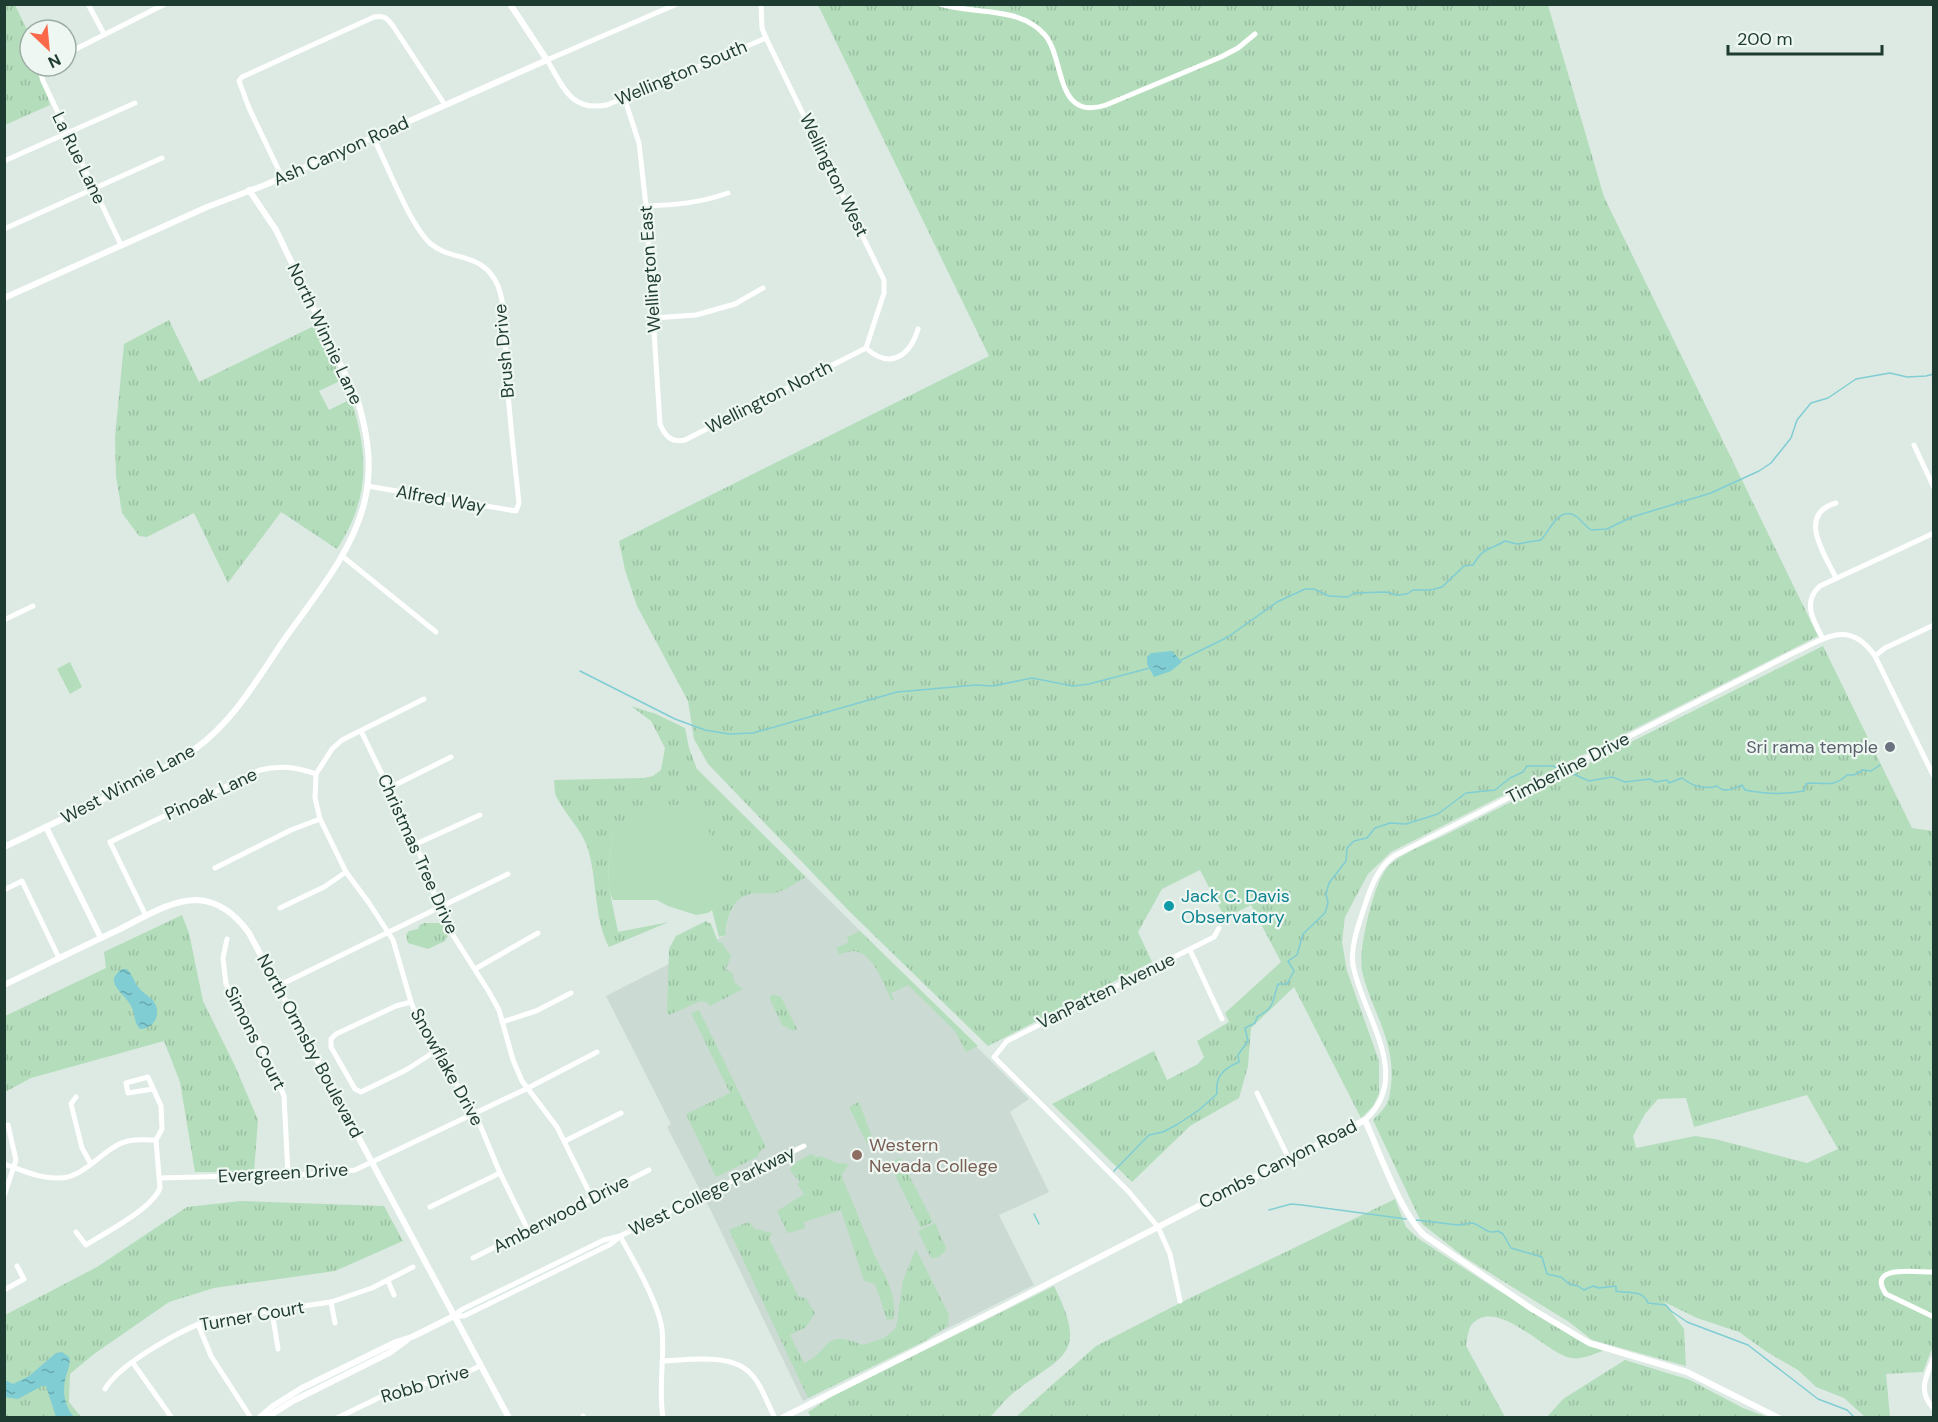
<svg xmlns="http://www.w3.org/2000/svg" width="1938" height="1422" font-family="'DM Sans',sans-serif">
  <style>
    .built { fill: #cbdad2 }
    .grass { fill: url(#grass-tufts); fill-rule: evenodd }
    .pitch { fill: #b4ddbc }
    .water { fill: url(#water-ripples) }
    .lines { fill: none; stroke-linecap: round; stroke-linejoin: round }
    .stream { stroke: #80cdd4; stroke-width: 1.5 }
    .minor { stroke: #fff; stroke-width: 5 }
    .tertiary { stroke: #fff; stroke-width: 6 }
    .worship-dot { fill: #6b7280; stroke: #eef7f1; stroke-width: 2 }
    .culture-dot { fill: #0f9aa8; stroke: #eef7f1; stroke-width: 2 }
    .education-dot { fill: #8d6e63; stroke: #eef7f1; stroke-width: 2 }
    .labels { text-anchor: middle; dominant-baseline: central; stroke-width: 4.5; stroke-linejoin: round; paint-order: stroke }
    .street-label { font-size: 18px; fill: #1e3b31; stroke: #eef7f1 }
    .worship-label { font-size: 18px; fill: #5b616d; stroke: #eef7f1; text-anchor: end }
    .culture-label { font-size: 18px; fill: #0d838f; stroke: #eef7f1; text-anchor: start }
    .education-label { font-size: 18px; fill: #785e54; stroke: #eef7f1; text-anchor: start }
  </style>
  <defs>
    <pattern id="grass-tufts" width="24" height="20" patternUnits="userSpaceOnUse" patternTransform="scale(1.5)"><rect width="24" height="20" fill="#b4ddbc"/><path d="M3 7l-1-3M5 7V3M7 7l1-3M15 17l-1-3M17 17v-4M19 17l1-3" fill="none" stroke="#9abfa2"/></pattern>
    <pattern id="water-ripples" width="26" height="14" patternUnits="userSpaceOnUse" patternTransform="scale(1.5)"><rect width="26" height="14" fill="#80cdd4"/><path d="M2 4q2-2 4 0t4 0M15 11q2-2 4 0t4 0" fill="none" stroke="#68a8ad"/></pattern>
  </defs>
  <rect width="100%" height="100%" fill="#ddeae3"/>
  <path class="built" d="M806,877l223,222 -19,13 39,80 -50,23 35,70 -231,116 -91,-188 -45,-86 4,-3 -65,-128 120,-61 1,-15 8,-17 9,-8 16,-3 16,1z"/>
  <g class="grass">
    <path d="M4,5h11l15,31v30h14l-3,8 9,31 -45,20z"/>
    <path d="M818,5h730l56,192 214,439 -427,216 -23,22 -23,43 -3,25 5,29 32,90v33l-6,12 -12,12 -67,-131 -43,41 -3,38 -9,32 -49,28 -58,56 -80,-78 102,-53 13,29 31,-16 6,-7 -7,-16 32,-19 -4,-9 56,-51 -30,-57 -26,13 -25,-48 -38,19 -24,43 14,30 -164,84 -138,-134 -142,-148 -14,-25 -6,-38 -51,-95 -12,-36 -6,-29 370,-185z"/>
    <path d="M169,320l30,62 117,-57 26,55 -23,11 10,19 22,-11c18,57 19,99 -14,150l-56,-37 -53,71 -34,-70 -47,24 -8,-1 -17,-23 -6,-37 -1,-39 9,-93z"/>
    <path d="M1823,646l89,182 21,3v515l-10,26 -37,2 4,43 -26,-1 -20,-18 -28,-11 -18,-17 -31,-18 -28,-20 -42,-14 -33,-16 20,27 2,37 -94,-26 -23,-18 -105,-65 -42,-33 -49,-104c5,-5 11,-11 14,-17 3,-5 3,-12 4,-18 5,-44 -20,-75 -29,-114 -4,-22 11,-84 24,-102 11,-15 46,-27 63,-36zM1807,1095l31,54 -31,14 -92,-24 -20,-3 -59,12 -3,-12 12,-22 13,-15 28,-1 8,29z"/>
    <path d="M631,706l25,8 29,14 4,20 8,21 109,108c-9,5 -21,14 -31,16 -9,2 -19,-2 -28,2 -15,4 -22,27 -21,40l-7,2 -7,-27 3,-2 -102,-76 -5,38 2,23 8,39 51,-10 -60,25c-16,-30 -11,-68 -22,-101 -7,-18 -21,-31 -30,-48 -3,-5 -2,-12 -3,-18l90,-2 9,-2 8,-6 4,-22 -14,-27z"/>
    <path d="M182,915l7,18 14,68 32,65 23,54 -4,52h-59l-15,-90 -16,-41 -133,37 -26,14v-76l101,-48 -2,-16z"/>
    <path d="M706,921l5,3 7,18 4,1 9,13 -5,13 6,4 3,10 8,6 -33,17 -3,-4 -7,-1 -31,14 -2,-2 2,-64 7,-13z"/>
    <path d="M424,923h19l7,10 -5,8 -17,8 -20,-6 -2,-8 3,-4 9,-2 1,-3z"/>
    <path d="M860,931l118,115 -12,6 -11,-21 -47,-46 -17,8 3,7 -2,1c-8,-15 -18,-48 -38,-50 -4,0 -10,2 -15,3l-3,-6 13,-6 -2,-5z"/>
    <path d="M775,995l6,2 16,32 -4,2 -11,-6 -12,-26v-3z"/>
    <path d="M699,1010l67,137 -5,3 -4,7 -41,20 -30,-63 44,-21 -39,-80z"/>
    <path d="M859,1102l14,38 -2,3 -5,-1 -17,-35z"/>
    <path d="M811,1154l6,3 4,-1 16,7 12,1 -7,10 1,6c10,22 18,44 27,65 11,27 27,43 24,74l-7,1 -12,-36 -11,-3 -23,-71 -37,12 1,6 -16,5 -2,-1 -10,-21 27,-17 -7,-10 3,-2 -10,-11c3,-10 13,-12 21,-17z"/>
    <path d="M900,1158l33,64 -12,6 -32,-65z"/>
    <path d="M1395,1199l11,28 13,12 77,50 107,62c-10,3 -22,9 -32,7 -25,-4 -73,-62 -99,-34 -4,5 -5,16 -6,22l39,71 -490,1 81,-72 90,-46z"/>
    <path d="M241,1201l143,5 19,35 -68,30 -121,17 -45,14 -75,52 -24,20 -1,28 12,15 -76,1v-103l92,-48 90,-60z"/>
    <path d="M748,1222l7,7 17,4 -3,6 30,58 7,1 9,15 -9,14 -16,8 14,28c30,-13 16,-35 59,-18l21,-7 12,-10 7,-48 13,-31 33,66 -1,11 -23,15 -117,57 -79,-168z"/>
    <path d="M935,1223l11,25c-2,6 -8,11 -15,10l-13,-27z"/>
    <path d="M1054,1286c36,72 7,69 -42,108 -8,7 -15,16 -22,23h-179l-3,-5 23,-15z"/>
    <path d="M1625,1360l65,20 53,28 24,9h-220l16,-18z"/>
  </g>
  <g class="pitch">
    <path d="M70,662l12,25 -12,7 -13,-25z"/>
    <path d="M655,805h37l13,14 11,33 7,38 -4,12 -4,6 -7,5 -12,2 -28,-9 -11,-6h-44l-3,-7 -2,-23 5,-38 21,-21z"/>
  </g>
  <g class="water">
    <path d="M1172,651l10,11 -11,9 -17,6 -7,-13v-7l4,-4z"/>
    <path d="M122,969h5c6,6 7,14 13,20 4,5 11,8 14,13 8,12 0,27 -14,27 -7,-7 -4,-15 -9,-23 -6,-13 -29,-23 -9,-37z"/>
    <path d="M62,1352l7,5c2,7 -1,12 -3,19 -4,14 -2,30 8,41h-18l-10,-31h-4l-24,13 -13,-2v-17l8,4 16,-8 27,-23z"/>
  </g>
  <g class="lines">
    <g class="stream">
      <path d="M1181,660l47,-23 49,-35 28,-13h9l15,7 19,1 6,-4 32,-1 11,3 10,-1 6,-4h18l11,-3 22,-21 9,-1c12,-20 16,-14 32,-24l12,3 24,-4c9,-10 19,-36 36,-23 5,4 8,9 14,13l16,-1 25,-12 79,-24 48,-22 12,-8 20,-25 6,-18 14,-17 17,-5 28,-19 34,-6 17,4 19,-1 8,-2"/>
      <path d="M580,671l95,48 30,11 24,4 24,-1 144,-41 79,-7 17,1 39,-8 41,8 16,-2 61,-16"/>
      <path d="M1569,772l20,9 23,-4 13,5 25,-3 6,3 11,-2 2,3 13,-5c10,8 23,12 35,8 8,8 17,2 25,-1l3,5c20,4 39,5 59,1l2,-7 3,-1c16,0 26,4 38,-8h7l9,-5 8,1 9,-6"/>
      <path d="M1114,1171l35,-36 14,-3 15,-8 21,-14 18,-16c-2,-18 6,-25 22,-32l-1,-7 10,-14 -3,-13 10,-5 2,-6c19,-10 15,-16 21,-33h9l7,-13 -6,-10 9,-6 6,-21 22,-21 3,-10 -2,-9 3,-11 17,-22 1,-13 7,-7 13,-3 8,-10 15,-5 16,1 32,-10 28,-21 29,-3 15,-12 13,-6 4,-6h26l5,2"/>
      <path d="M1269,1210l22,-6 11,1 104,14"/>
      <path d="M1034,1214l5,10"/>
      <path d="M1416,1220l42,5 14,-2c10,2 14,12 26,8l5,3 8,14 31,9 5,17 14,3 8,7 9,2 6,4 9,-4 6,2 17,-2v5c11,3 27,-2 32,12l18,2 5,6 16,11 61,23 70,54 29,11 8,8"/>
    </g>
    <g class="minor">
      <path d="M88,4l16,30"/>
      <path d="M677,4l-130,56c16,26 23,52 60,45l159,-67"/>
      <path d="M761,4l1,24 4,10 118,242v13l-18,55"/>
      <path d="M940,4c34,11 78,1 105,31 20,24 10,87 61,70l115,-48 17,-9 17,-14"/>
      <path d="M66,54l99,-50"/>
      <path d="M45,66l-4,8 2,7 78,164"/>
      <path d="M624,97l15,46 7,63 14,218c5,12 11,19 25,16l181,-92"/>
      <path d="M4,161l131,-58"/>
      <path d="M282,177l-33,-69 -10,-27 3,-4 132,-60c10,-2 13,1 19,9l52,79"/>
      <path d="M646,206c29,-1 54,-3 82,-13"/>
      <path d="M4,229l158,-71"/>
      <path d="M653,318l43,-3 39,-11 28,-16"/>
      <path d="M866,348c24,22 44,8 52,-19"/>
      <path d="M1914,445l20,43"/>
      <path d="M367,486l149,25 3,-8c-5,-45 -10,-90 -13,-136 -1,-25 1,-57 -8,-81 -15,-35 -46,-24 -67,-42 -21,-18 -44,-80 -58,-107"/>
      <path d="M1836,503c-40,11 -11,52 0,75"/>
      <path d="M342,556l94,76"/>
      <path d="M4,620l29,-14"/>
      <path d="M1823,639c-10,-19 -21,-37 -3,-53l114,-53"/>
      <path d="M1875,656l10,-8 49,-23"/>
      <path d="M424,699l-82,41 -10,9 -16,25 -1,24 5,21 26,53 23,31 24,37 18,62 10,26 54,85 25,60 28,57"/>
      <path d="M361,731l55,113 28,77 45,71 10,18 14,50 9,21 35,46 35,71"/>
      <path d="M389,788l62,-31"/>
      <path d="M416,844l64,-29"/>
      <path d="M215,868l76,-38 29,-11"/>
      <path d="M4,890l18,-9 37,77"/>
      <path d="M280,908l44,-21 22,-15"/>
      <path d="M146,916l-36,-74 150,-72c21,-5 36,-3 56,4"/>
      <path d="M227,939l-4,19 3,26 46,82 12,30 4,78"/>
      <path d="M1190,950l32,69"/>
      <path d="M475,969l63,-36"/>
      <path d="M278,986l230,-112"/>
      <path d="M411,1002l-15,4 -60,28 -5,5v8l24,42 6,3 45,-22 28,-18"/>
      <path d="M502,1022l34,-11 35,-18"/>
      <path d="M1257,1093l32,66"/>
      <path d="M76,1097l-5,7 11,44 9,16"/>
      <path d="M1365,1120c49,-44 -3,-105 -12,-155 -3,-20 7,-44 13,-63 6,-18 12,-34 28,-46l399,-203c33,-15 56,-34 82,3l59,121"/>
      <path d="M565,1141l56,-28"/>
      <path d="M4,1164c18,6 36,15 55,14 27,0 44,-31 69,-37 9,-2 19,-1 28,-1"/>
      <path d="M159,1178l157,-4 39,-4 171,-81 71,-37"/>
      <path d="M4,1196l12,-36 -8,-35"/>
      <path d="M430,1207l70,-34"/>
      <path d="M76,1232l10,13c20,-13 66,-36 74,-57l-4,-48 6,-11 -1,-23 -13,-29 -22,6 2,10 25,-4"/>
      <path d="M620,1236c14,25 38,66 42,93 3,29 -4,59 1,89"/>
      <path d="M473,1258l176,-88"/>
      <path d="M1934,1272c-14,1 -69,-9 -48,22l48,23"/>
      <path d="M388,1281l6,14"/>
      <path d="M4,1290l20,-11 -7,-13"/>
      <path d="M1180,1301l-10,-47 -12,-27 -29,-35 -135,-135 13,-16 207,-104 5,-9"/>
      <path d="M331,1302l4,21"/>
      <path d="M272,1311l6,38"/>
      <path d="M454,1316l7,-6 143,-70 16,-4 184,-90"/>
      <path d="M454,1316h10l147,-72 8,-7"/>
      <path d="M198,1324l13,32 40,62"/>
      <path d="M1934,1357c-8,20 -17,34 0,52"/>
      <path d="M662,1361c25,-1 68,-8 87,11 12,11 18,31 26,46"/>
      <path d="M133,1363l39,55"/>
      <path d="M105,1389c15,-26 79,-61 108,-70l118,-17 41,-14 41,-21"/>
      <path d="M583,1416l1,2"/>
      <path d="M337,1418l58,-28 62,-13 23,-11"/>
    </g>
    <g class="tertiary">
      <path d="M4,298l203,-91 58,-22 282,-125 -37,-56"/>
      <path d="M46,827l55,111"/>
      <path d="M4,847c40,-19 80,-38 119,-58 25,-12 50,-24 72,-40 40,-29 64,-73 91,-112 29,-41 65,-83 78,-133 9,-35 4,-69 -6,-103l-82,-171 -27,-40"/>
      <path d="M4,985c38,-18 75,-37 112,-54 25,-12 53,-31 81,-31 23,1 39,15 52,33l260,485"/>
      <path d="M259,1418l14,-12 29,-18 94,-46 16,-5 42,-21"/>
      <path d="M266,1418l27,-17 96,-48 18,-13"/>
      <path d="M782,1418l227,-114 356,-184c14,31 35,92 59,115l108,74 57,34 98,29 92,46"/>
    </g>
  </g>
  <circle class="worship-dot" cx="1890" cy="747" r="6"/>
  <circle class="culture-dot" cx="1169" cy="906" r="6"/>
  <circle class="education-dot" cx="857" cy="1155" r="6"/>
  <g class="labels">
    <g class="street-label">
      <text transform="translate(681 73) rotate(-23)">Wellington South</text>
      <text transform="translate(341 151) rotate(-24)">Ash Canyon Road</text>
      <text transform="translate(79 158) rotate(64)">La Rue Lane</text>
      <text transform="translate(834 175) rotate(64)">Wellington West</text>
      <text transform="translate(650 269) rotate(-94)">Wellington East</text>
      <text transform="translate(325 334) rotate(65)">North Winnie Lane</text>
      <text transform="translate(504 351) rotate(-95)">Brush Drive</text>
      <text transform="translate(769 397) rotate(-27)">Wellington North</text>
      <text transform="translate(441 499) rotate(10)">Alfred Way</text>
      <text transform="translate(1568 768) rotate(-27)">Timberline Drive</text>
      <text transform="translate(128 784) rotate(-28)">West Winnie Lane</text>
      <text transform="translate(211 794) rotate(-25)">Pinoak Lane</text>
      <text transform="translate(418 854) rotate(66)">Christmas Tree Drive</text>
      <text transform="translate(1106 991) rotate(-26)">VanPatten Avenue</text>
      <text transform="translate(255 1038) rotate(63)">Simons Court</text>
      <text transform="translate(310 1046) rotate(62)">North Ormsby Boulevard</text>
      <text transform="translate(447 1067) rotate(61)">Snowflake Drive</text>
      <text transform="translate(1278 1164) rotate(-27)">Combs Canyon Road</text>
      <text transform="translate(283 1173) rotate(-3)">Evergreen Drive</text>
      <text transform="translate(712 1191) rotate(-26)">West College Parkway</text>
      <text transform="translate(561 1214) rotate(-27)">Amberwood Drive</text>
      <text transform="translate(252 1316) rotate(-10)">Turner Court</text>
      <text transform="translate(425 1384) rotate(-17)">Robb Drive</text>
    </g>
    <g class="worship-label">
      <text x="1878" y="747">Sri rama temple</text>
    </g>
    <g class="culture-label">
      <text x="1181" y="896">Jack C. Davis<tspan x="1181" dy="21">Observatory</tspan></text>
    </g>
    <g class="education-label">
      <text x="869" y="1145">Western<tspan x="869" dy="21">Nevada College</tspan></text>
    </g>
  </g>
  <rect width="1938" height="1422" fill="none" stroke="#1e3b31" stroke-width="12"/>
  <g transform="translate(48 48) rotate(154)"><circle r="28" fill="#eef7f1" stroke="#9baca4" stroke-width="1.5"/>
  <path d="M0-4.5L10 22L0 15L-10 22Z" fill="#fb694a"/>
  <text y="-9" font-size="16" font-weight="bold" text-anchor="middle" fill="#1e3b31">N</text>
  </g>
  <path d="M1728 45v9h154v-9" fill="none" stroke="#1e3b31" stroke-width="3"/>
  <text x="1737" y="45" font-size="18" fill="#1e3b31" stroke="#eef7f1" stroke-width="4.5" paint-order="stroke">200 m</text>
</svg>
